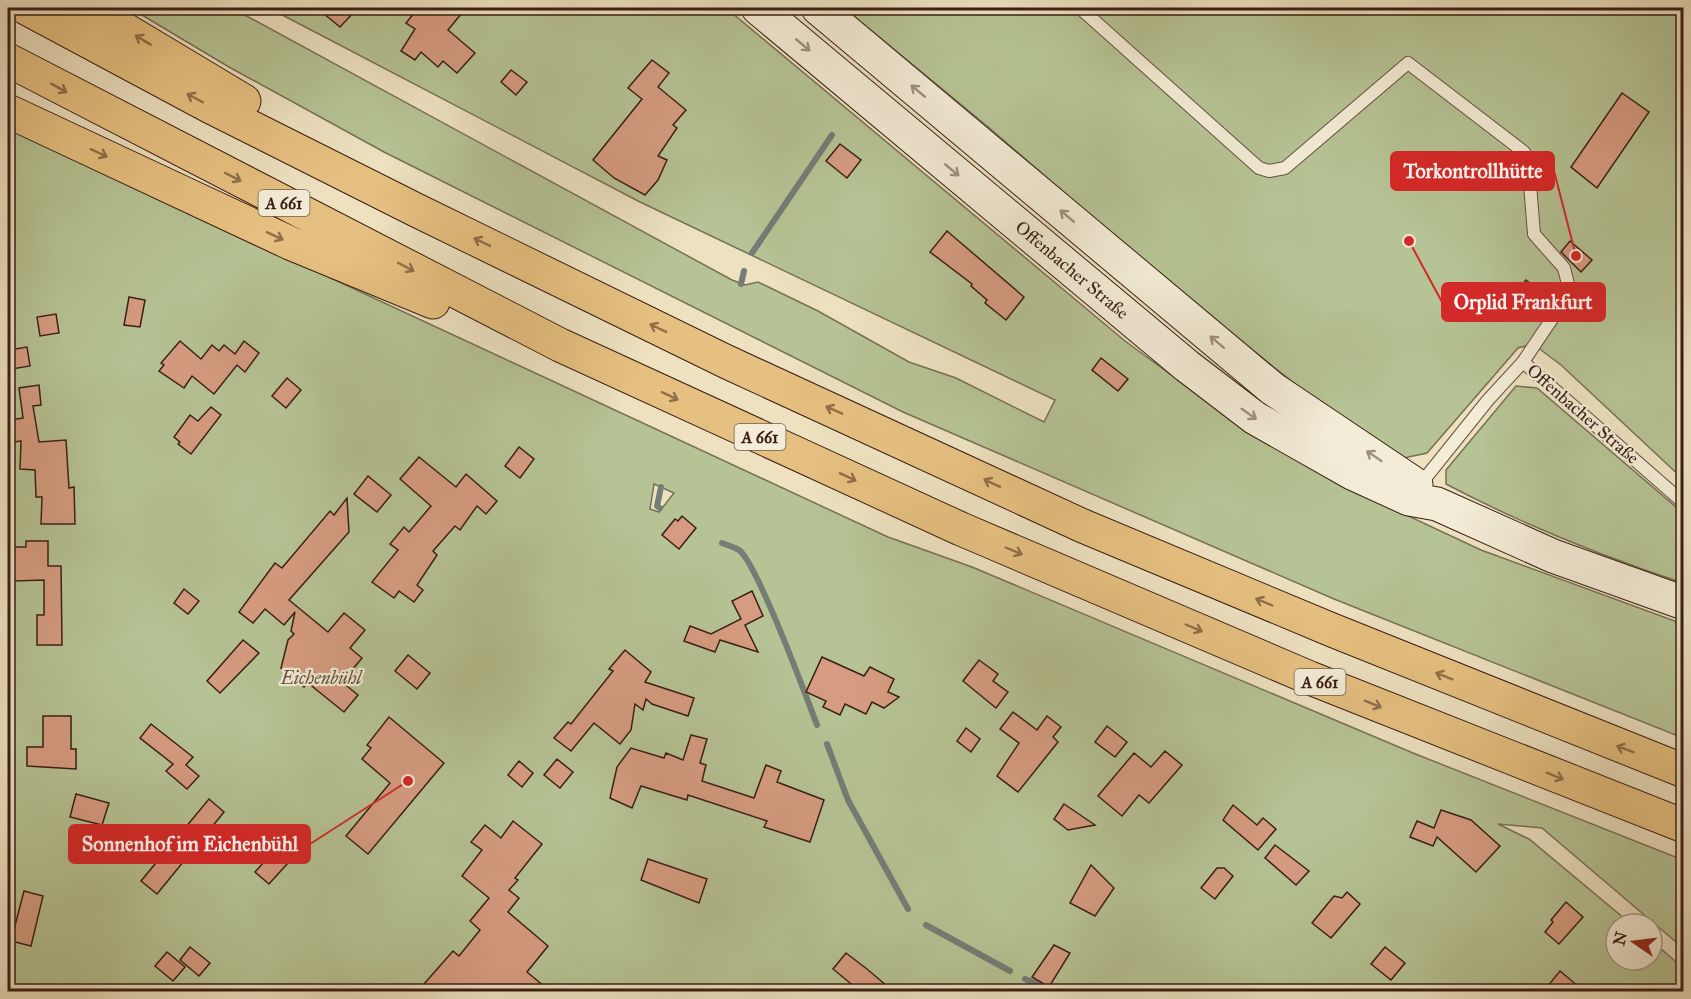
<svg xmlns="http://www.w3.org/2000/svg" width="1691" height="999" font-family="'IM FELL Great Primer',serif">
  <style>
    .green { fill: #b6c394; stroke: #787054; stroke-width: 1.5; fill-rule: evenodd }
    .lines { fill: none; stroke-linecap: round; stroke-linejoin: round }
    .stream { stroke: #747d76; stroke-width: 6 }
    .building { fill: #d69c81; stroke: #3a1e15; stroke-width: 1.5 }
    .service-casing { stroke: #674f40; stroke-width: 14 }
    .secondary-casing { stroke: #3a1e15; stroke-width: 35 }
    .motorway-casing { stroke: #3a1e15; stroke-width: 35 }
    .service { stroke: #f3ecd6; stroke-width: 12 }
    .secondary { stroke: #f3ecd6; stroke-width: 33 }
    .motorway { stroke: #e6c080; stroke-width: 33 }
    .oneway { stroke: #906f4a }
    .oneway2 { stroke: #a08f7f }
    .labels { text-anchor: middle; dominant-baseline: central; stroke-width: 4.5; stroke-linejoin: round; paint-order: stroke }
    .shield { fill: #f3ecd6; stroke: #725c4f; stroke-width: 1.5 }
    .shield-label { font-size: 16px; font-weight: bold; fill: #3a1e15 }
    .street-label { font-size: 18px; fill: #3a1e15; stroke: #f3ecd6 }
    .park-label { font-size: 18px; font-style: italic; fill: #5f503b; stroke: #f3ecd6 }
    .leader { fill: none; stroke: #d62828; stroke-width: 2 }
    .callout-dot { fill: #d62828; stroke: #f3ecd6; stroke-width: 2 }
    .callout { fill: #d62828; stroke: #d62828; stroke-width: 2 }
    .callout-label { font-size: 20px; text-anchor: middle; font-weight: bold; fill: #fff }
  </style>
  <rect width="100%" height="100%" fill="#ede1c0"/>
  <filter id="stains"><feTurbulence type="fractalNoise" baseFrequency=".00333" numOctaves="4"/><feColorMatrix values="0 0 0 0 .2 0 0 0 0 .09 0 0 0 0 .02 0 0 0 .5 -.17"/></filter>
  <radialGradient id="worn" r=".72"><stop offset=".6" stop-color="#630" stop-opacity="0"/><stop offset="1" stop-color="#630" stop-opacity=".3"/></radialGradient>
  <g class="green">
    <path d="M130,8h102l500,272 13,5 13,-3 60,29 91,51 47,16 88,44 11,-22 -415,-198 -371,-194h457l399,333 97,71 133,79 126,59 202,74v114l-349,-139 -431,-187 -519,-260 -155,-85z"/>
    <path d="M844,8h839v471l-122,-114 -28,-21 -15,4 -91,105 -23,5 -77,-49 -135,-106 -205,-177z"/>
    <path d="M8,128l880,409 84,30 441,186 270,107v88l-141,-120 -44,-4 31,15 102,85h-15v36h36v-19l31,27v23l-1675,1zM654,484l20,9 -15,19 -9,-3z"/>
    <path d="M1516,386l21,2 146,125v70c-82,-27 -161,-59 -237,-99v-14z"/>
  </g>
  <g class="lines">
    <g class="stream">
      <path d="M752,253l80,-118"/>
      <path d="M741,284l3,-13"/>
      <path d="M660,508l-3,-2 4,-19"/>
      <path d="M722,543c5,2 12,4 17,7 18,13 67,146 78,175"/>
      <path d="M827,744l21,56 60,109"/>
      <path d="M926,925l84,46"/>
      <path d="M1025,979l32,13"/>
    </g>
  </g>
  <g class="building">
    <path d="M317,8h41l-18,19z"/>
    <path d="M418,8h48l-18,22 27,23 -18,20 -14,-12 -5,6 -17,-15 -6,8 -14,-9 14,-22 -9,-6z"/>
    <path d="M652,60l17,13 -11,14 28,23 -13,15 4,3 -19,28 9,4 -9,20 -13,15 -31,-17 -21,-18 49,-61 -14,-11z"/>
    <path d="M511,70l16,12 -11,13 -15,-13z"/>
    <path d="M1622,93l27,19 -52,76 -26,-21z"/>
    <path d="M840,144l21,16 -14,18 -21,-17z"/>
    <path d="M947,231l77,66 -18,23 -21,-17 2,-3 -16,-14 1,-2 -42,-32z"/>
    <path d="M1570,241l22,19 -11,12 -20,-20z"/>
    <path d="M1526,280l14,11 -11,15 -14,-12z"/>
    <path d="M129,297l16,3 -5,27 -16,-2z"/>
    <path d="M56,314l3,19 -19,3 -3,-19z"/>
    <path d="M180,341l21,18 11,-14 7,6 5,-6 11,9 9,-13 15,12 -14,19 -8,-7 -23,29 -22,-18 -8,12 -25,-17 5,-6 -3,-2z"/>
    <path d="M27,347l3,19 -18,3 -3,-19z"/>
    <path d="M1101,358l27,21 -10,12 -26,-21z"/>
    <path d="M287,378l14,12 -15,18 -14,-12z"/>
    <path d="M39,385l2,20 -8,1 6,36 27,-2 3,48 5,-1 1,37h-34l1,-27h-6l-1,-27 -15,-1 1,-28 -6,1 -6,-22 14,-2 -4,-30z"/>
    <path d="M211,407l10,8 -30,39 -13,-10 2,-2 -6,-5 16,-22 8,6z"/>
    <path d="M519,447l15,12 -14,19 -15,-12z"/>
    <path d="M419,457l37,30 10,-13 31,27 -11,13 -9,-8 -17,24 -5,-4 -22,25 4,4 -20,30 6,5 -9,12 -15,-11 -5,7 -22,-16 26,-32 -8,-6 14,-17 5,5 22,-26 -31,-27z"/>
    <path d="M368,476l23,19 -14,17 -23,-18z"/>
    <path d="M347,498l2,34 -60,68 39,32 16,-19 21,17 -15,18 12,10 -20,24 16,13 -14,17 -36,-29 -4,4 -23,-19 7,-28 6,-6 -3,-3 4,-19 -11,13 -19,-16 -12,14 -14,-11 36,-49 7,5 48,-57 4,4z"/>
    <path d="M682,516l14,12 -17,21 -17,-14 13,-16 3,2z"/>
    <path d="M26,541h22v25h13l1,79h-25v-30h7v-35l-30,1v-5h-3l-1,-29h16z"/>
    <path d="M184,589l15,12 -11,13 -14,-11z"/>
    <path d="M752,591l11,25 -18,9 13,27 -38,-12 -5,12 -31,-11 6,-15 21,8 30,-15 -9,-18z"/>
    <path d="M243,640l16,13 -39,40 -13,-12z"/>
    <path d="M625,650l26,22 -6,10 49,16 -6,18 -36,-12 -6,-5 -3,11 -8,-6 -4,26 -11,14 -26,-21 -23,28 -17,-13 14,-16 3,2 42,-53 -4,-2z"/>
    <path d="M408,655l22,18 -13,16 -22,-18z"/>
    <path d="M822,657l42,19 6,-9 24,12 -6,13 11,5 -15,11 -12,-6 -6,12 -21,-10 -5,11 -17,-8 3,-6 -20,-9z"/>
    <path d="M979,660l19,14 -5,7 15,11 -12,16 -33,-27z"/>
    <path d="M1013,712l24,18 10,-14 14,11 -8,10 5,5 -40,50 -21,-16 22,-33 -19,-14z"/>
    <path d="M43,716h28v33h5v20l-49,-3v-19h16z"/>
    <path d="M389,717l55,46 -76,91 -22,-18 44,-53 -28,-24 9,-11 -4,-3z"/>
    <path d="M151,724l42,33 -7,8 13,11 -12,13 -21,-18 7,-7 -33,-26z"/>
    <path d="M1107,726l20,16 -12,15 -20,-15z"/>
    <path d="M966,728l14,11 -9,13 -14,-11z"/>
    <path d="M691,735l16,4 -7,24 6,2 -4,16 52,17 12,-33 15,6 -4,11 47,18 -14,42 -46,-15 3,-6 -79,-26 -1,5 -46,-14 -9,22 -22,-10 7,-31 14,-19 33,10 2,-5 17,7z"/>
    <path d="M1165,751l17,14 -33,38 -10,-8 -17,21 -24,-20 36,-43 17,14z"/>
    <path d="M557,759l16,13 -13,16 -16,-13z"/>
    <path d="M519,761l14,12 -11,14 -14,-12z"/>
    <path d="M76,794l33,9 -7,22 -32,-8z"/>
    <path d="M209,799l15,13 -67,82 -16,-13z"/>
    <path d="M1064,804l31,21 -27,5 -14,-11z"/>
    <path d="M1233,805l24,20 6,-7 13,11 -18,21 -35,-30z"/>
    <path d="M1441,810l30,10 29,26 -24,26 -39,-35 -4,9 -23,-9 7,-16 17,7z"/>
    <path d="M513,821l29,23 -27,34 3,2 -9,10 10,8 -11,14 40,34 -21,26 24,20h-118l-9,-8 29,-33 6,5 21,-26 -10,-9 19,-23 -27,-22 20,-26 -11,-8 14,-17 16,13z"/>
    <path d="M1275,845l34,26 -13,14 -31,-27z"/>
    <path d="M273,852l14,12 -18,20 -14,-12z"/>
    <path d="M648,859l59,20 -8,24 -58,-23z"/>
    <path d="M1091,865l23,23 -19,28 -25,-13z"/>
    <path d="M1217,868h7l9,8 -18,23 -14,-11z"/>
    <path d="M24,891l19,5 -12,50 -20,-5z"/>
    <path d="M1347,892l13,12 -29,34 -19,-15 22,-27 8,2z"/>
    <path d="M1566,902l17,15 -24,27 -14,-12 8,-10 -2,-2z"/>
    <path d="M1054,945l16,8 -21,34 -17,-10z"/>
    <path d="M190,947l20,16 -11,13 -19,-16z"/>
    <path d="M1385,947l20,16 -14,17 -20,-16z"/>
    <path d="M167,952l18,15 -12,14 -18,-15z"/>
    <path d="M846,953l21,16 27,23h-33l-28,-23z"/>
    <path d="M1560,971l25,21h-42z"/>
  </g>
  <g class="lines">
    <g class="service-casing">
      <g id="service">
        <path d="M1080,8l179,160 10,3 16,-3 123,-105 116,89 5,20 5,62 30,34 6,24 -47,70"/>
        <path d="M1419,486l69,-86 35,-38 161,141"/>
      </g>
    </g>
    <g class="secondary-casing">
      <g id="secondary">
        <path d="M758,8l429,358 68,52 97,55 57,26 28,5 116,52 131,47"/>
        <path d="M818,8l455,381 143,96"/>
      </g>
    </g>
    <g class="motorway-casing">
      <g id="motorway">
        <path d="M26,8l183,98 207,104 311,152 356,164 249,104 352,141"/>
        <path d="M89,8l155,93"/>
        <path d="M8,60l552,285 401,184 349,149 374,148"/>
        <path d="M8,111l282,132 143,59"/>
      </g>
    </g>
    <use href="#service" class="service"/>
    <use href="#secondary" class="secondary"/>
    <use href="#motorway" class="motorway"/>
  </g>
  <defs><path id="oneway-shaft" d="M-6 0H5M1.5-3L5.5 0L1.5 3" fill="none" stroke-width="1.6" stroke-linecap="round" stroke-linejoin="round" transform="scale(1.5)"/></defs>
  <g class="oneway">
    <use href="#oneway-shaft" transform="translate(143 40) rotate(-149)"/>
    <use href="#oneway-shaft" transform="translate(59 88) rotate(29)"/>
    <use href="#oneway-shaft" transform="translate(195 98) rotate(-152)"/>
    <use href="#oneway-shaft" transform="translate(99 153) rotate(25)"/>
    <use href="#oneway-shaft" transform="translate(233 177) rotate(27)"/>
    <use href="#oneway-shaft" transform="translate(275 236) rotate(25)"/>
    <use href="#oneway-shaft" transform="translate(482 242) rotate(-154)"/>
    <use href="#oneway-shaft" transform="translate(406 267) rotate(28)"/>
    <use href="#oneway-shaft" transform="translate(658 328) rotate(-154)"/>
    <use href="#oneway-shaft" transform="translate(670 396) rotate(25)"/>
    <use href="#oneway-shaft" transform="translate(834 410) rotate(-156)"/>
    <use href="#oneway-shaft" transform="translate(848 477) rotate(25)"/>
    <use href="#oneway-shaft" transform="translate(992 483) rotate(-155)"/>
    <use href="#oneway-shaft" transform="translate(1014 551) rotate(23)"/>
    <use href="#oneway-shaft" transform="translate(1264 602) rotate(-157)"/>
    <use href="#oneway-shaft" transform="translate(1194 628) rotate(23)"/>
    <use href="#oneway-shaft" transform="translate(1444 676) rotate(-158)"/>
    <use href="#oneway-shaft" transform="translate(1373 704) rotate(22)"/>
    <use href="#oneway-shaft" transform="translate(1625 749) rotate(-159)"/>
    <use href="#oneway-shaft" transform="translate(1555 776) rotate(22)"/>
  </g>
  <g class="oneway2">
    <use href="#oneway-shaft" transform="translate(803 45) rotate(40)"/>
    <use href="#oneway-shaft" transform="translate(918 91) rotate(-140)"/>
    <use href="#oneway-shaft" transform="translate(952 170) rotate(40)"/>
    <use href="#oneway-shaft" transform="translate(1067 216) rotate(-140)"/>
    <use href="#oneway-shaft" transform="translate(1217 342) rotate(-140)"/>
    <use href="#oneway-shaft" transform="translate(1249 414) rotate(35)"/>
    <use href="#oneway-shaft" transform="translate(1374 456) rotate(-146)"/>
  </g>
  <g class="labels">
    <g class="shield">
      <rect x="258.5" y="190" width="51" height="26" rx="4.5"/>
      <rect x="734.5" y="424" width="51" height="26" rx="4.5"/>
      <rect x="1294.5" y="669" width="51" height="26" rx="4.5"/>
    </g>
    <g class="shield-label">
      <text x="284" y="203">A 661</text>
      <text x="760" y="437">A 661</text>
      <text x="1320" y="682">A 661</text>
    </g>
    <g class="street-label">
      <text transform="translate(1072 270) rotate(40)">Offenbacher Straße</text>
      <text transform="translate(1583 414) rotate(41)">Offenbacher Straße</text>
    </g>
    <g class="park-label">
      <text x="321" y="678">Eichenbühl</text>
    </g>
  </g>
  <path class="leader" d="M1576 256L1554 171M1409 241L1442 302M408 781L310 844"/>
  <g class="callout-dot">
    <circle cx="1576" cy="256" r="6"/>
    <circle cx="1409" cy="241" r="6"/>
    <circle cx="408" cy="781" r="6"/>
  </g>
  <g class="callout">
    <rect x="1391" y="152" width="163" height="38" rx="6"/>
    <rect x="1442" y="283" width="163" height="38" rx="6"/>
    <rect x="69" y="825" width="241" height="38" rx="6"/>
  </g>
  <g class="callout-label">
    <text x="1473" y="178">Torkontrollhütte</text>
    <text x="1523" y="309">Orplid Frankfurt</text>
    <text x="190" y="851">Sonnenhof im Eichenbühl</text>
  </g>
  <rect width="1691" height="999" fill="none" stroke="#ede1c0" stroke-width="30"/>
  <rect x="9" y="9" width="1673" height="981" fill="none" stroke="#3a1e15" stroke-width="3"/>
  <rect x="15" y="15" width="1661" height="969" fill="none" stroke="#3a1e15" stroke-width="1.5"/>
  <g transform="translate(1634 942) rotate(284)"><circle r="28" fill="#f3ecd6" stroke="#a99a89" stroke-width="1.5"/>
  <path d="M0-4.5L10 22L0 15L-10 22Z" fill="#8f2418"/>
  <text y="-9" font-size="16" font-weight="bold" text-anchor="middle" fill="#3a1e15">N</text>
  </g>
  <rect width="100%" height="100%" filter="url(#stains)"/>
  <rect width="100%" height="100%" fill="url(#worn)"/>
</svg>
